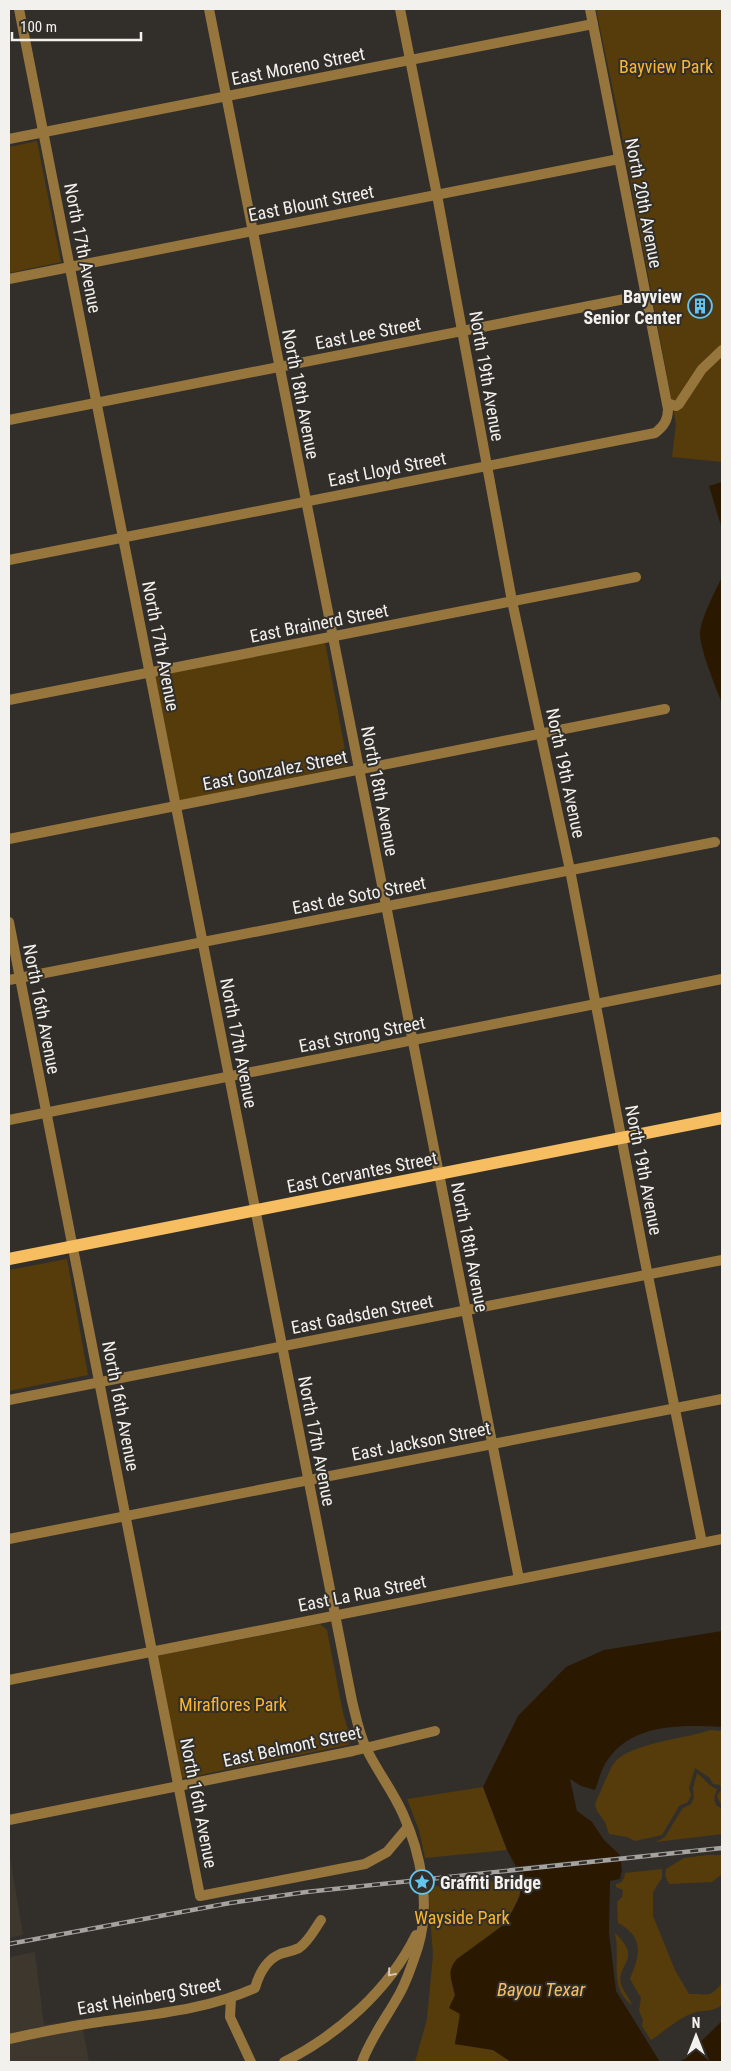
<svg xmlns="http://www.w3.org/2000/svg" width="731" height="2071" font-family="'Roboto Condensed',sans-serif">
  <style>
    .built { fill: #3d372e }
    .green { fill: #563c0a }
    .water { fill: #2a1900 }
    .pier { fill: #322f2b }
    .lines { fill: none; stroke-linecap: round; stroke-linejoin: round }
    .minor { stroke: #97763e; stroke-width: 10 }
    .tertiary { stroke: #97763e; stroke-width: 10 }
    .primary { stroke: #f6be61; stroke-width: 12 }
    .rail-casing { stroke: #a5a3a0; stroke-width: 4.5 }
    .rail { stroke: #322f2b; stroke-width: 2.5; stroke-dasharray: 8; stroke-linecap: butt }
    .oneway { stroke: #d7ccb9 }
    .labels { text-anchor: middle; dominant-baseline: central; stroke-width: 4; stroke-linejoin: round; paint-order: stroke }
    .street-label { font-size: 18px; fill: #f2f1ee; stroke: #322f2b }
    .park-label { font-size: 18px; fill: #fab631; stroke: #322f2b }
    .poi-label { font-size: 18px; font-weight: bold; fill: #f2f1ee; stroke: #322f2b; text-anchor: end }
    .water-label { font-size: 19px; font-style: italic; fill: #f6bf63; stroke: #322f2b }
  </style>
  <rect width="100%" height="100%" fill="#322f2b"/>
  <g class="built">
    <path d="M9,1851l14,84 -14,3z"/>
    <path d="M35,1952l9,73 37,-6 8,43h-80v-105z"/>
  </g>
  <g class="green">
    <path d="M596,9h126v453l-50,-5 4,-33 -58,-310z"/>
    <path d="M37,141l24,121 -52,11v-126z"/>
    <path d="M325,642l23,124 -169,35 -24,-125z"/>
    <path d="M67,1259l21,116 -79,16v-121z"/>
    <path d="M320,1624l7,6 16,83 8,27 -3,5 -168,34 -23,-123z"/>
    <path d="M710,1730l12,1v73l-2,-1 -3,-7 4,-6 -1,-5 -7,-1 -3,-6 -15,-10 -6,20 2,7 -3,7 -9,4 -17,29 -27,6 -8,-4 -18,-3 -4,-12 -8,-11 -2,-7c5,-10 14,-35 20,-42 16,-19 70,-23 95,-32z"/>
    <path d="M697,1773c7,5 12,14 20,16l-3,9 2,7 6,4v25l-66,8 9,-5 17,-28 9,-5 3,-6 -1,-10z"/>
    <path d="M483,1787l24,63 -82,8 -6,-28 -12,-31z"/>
    <path d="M707,1855h15v19l-10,8 -43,2 -4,-9 1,-6 18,-11z"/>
    <path d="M662,1869v9l-9,14v24l22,54 14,24c19,-1 19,6 33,-11v22c-9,7 -17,5 -26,7 -17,5 -31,19 -45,28l-9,-14 1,-6 -4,-9 2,-13 -11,-19c9,-23 16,-41 -12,-56l-1,-21 5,-5 1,-7 -7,-3v-3c7,-1 8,-5 9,-11z"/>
    <path d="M522,1879c-5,45 -31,56 -65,80 -14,17 0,34 2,53 2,10 -3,22 -4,32l38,6 18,12h-96l12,-43 6,-64 -5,-68z"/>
    <path d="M615,1933c28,27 2,29 6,51 2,7 8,13 11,21 -24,-17 -11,-47 -17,-72z"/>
  </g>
  <g class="water">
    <path d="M722,482v47l-13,-43z"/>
    <path d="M722,577v126c-6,-15 -23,-56 -22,-71 1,-13 16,-43 22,-55z"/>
    <path d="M722,1631v96c-39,-2 -87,-4 -113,31 -7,8 -10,22 -14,32l-14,-4 -11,-7 7,32 15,11 12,18 16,15 2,15 -2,9 -10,2 -1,52 7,58 44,71h-149l-18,-12 -38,-6 5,-30 -11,-6 6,-13c-2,-15 -10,-22 2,-36l49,-36 14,-27 2,-18 -15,-28 -24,-63 35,-71 48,-49 38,-17z"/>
    <path d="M722,2021v41h-42z"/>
  </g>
  <path class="pier" d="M622,1856l1,5 -107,11 -3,-5z"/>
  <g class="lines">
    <g class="minor">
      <path d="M209,9l310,1570"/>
      <path d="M400,9l37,186 75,406 58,269 74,386 58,287"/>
      <path d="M9,139l584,-115"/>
      <path d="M70,267l549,-108"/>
      <path d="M667,403l9,3 3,-2 23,-35 20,-19"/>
      <path d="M9,420l636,-125"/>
      <path d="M9,560l646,-127c9,-7 13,-13 13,-24l-78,-400"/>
      <path d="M9,700l627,-123"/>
      <path d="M9,839l656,-130"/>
      <path d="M9,922l191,974 165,-32 22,-12 21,-25"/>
      <path d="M9,980l706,-138"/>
      <path d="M9,1120l713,-141"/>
      <path d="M9,1400l713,-140"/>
      <path d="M9,1539l713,-140"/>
      <path d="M9,1680l713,-141"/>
      <path d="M9,1820l344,-69 82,-20"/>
      <path d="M231,1998l-1,19 21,45"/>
      <path d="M9,2039c23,-5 47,-10 71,-14 59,-10 119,-12 175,-37 4,-14 11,-28 25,-34 6,-2 13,-3 19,-6 10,-7 15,-18 22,-28"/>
    </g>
    <g class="tertiary">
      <path d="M19,9l333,1692c4,16 7,32 14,47 11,23 27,43 37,66 18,40 28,90 15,133 -5,15 -10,31 -18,46 -13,24 -29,44 -38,69"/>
      <path d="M9,279l61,-12"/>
      <path d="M284,2062c54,-27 105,-72 132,-127"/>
    </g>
    <path class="primary" d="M9,1259l713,-141"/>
    <g class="rail-casing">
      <path id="rail" d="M9,1944l221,-41 76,-11 416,-44"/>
    </g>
    <use href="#rail" class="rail"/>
  </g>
  <defs><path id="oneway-chevron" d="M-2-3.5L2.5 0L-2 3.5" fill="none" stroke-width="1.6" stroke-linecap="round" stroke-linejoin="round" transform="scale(1.25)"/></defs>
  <use class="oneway" href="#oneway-chevron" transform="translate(391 1973) rotate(130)"/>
  <defs>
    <g id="building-ring" transform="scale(1.25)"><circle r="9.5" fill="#322f2b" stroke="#64c5ee" stroke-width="1.5"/><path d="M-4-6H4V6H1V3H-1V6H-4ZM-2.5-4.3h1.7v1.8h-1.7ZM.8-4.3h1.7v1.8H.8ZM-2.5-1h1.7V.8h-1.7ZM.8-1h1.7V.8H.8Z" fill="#64c5ee"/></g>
    <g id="sight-ring" transform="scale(1.25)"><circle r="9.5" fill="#322f2b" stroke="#64c5ee" stroke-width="1.5"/><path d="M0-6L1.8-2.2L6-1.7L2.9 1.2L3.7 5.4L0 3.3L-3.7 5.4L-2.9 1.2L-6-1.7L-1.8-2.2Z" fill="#64c5ee"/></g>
  </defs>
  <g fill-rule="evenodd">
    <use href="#building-ring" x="700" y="306"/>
    <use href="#sight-ring" x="422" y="1882"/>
  </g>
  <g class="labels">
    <g class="street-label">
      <text transform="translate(298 66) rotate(-11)">East Moreno Street</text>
      <text transform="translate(311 203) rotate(-11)">East Blount Street</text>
      <text transform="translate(644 203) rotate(79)">North 20th Avenue</text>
      <text transform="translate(83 248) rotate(79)">North 17th Avenue</text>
      <text transform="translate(368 333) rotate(-11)">East Lee Street</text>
      <text transform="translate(487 376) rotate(80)">North 19th Avenue</text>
      <text transform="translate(301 394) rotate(79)">North 18th Avenue</text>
      <text transform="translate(387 469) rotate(-11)">East Lloyd Street</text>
      <text transform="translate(319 623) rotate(-11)">East Brainerd Street</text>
      <text transform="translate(161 646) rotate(79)">North 17th Avenue</text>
      <text transform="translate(275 770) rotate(-11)">East Gonzalez Street</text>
      <text transform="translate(566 773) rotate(78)">North 19th Avenue</text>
      <text transform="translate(380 791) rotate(79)">North 18th Avenue</text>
      <text transform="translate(359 895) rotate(-11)">East de Soto Street</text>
      <text transform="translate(42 1009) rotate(79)">North 16th Avenue</text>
      <text transform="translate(362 1034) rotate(-11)">East Strong Street</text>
      <text transform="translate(239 1043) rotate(79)">North 17th Avenue</text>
      <text transform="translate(644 1170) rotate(79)">North 19th Avenue</text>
      <text transform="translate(362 1172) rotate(-11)">East Cervantes Street</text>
      <text transform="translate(470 1247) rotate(79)">North 18th Avenue</text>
      <text transform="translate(362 1314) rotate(-11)">East Gadsden Street</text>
      <text transform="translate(121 1406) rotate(79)">North 16th Avenue</text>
      <text transform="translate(317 1441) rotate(79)">North 17th Avenue</text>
      <text transform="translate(421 1441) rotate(-11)">East Jackson Street</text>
      <text transform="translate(362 1593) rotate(-11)">East La Rua Street</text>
      <text transform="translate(292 1746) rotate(-12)">East Belmont Street</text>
      <text transform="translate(199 1803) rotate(79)">North 16th Avenue</text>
      <text transform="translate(149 1996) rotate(-10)">East Heinberg Street</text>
    </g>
    <g class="park-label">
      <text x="666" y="66">Bayview Park</text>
      <text x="233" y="1704">Miraflores Park</text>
      <text x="462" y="1917">Wayside Park</text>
    </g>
    <g class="poi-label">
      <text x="682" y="296">Bayview<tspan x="682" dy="21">Senior Center</tspan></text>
      <text x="440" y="1882" text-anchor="start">Graffiti Bridge</text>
    </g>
    <g class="water-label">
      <text x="541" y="1989">Bayou Texar</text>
    </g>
  </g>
  <rect width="731" height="2071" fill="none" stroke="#f2f1ee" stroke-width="20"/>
  <g transform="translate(696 2036)" stroke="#322f2b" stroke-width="4" paint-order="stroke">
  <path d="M0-4L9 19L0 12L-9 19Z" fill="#f2f1ee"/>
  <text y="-8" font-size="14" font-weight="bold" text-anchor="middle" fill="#f2f1ee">N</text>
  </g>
  <path d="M12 32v8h129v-8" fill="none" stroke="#f2f1ee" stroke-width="2.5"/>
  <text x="20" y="32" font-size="15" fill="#f2f1ee" stroke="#322f2b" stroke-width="4" paint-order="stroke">100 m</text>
</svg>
